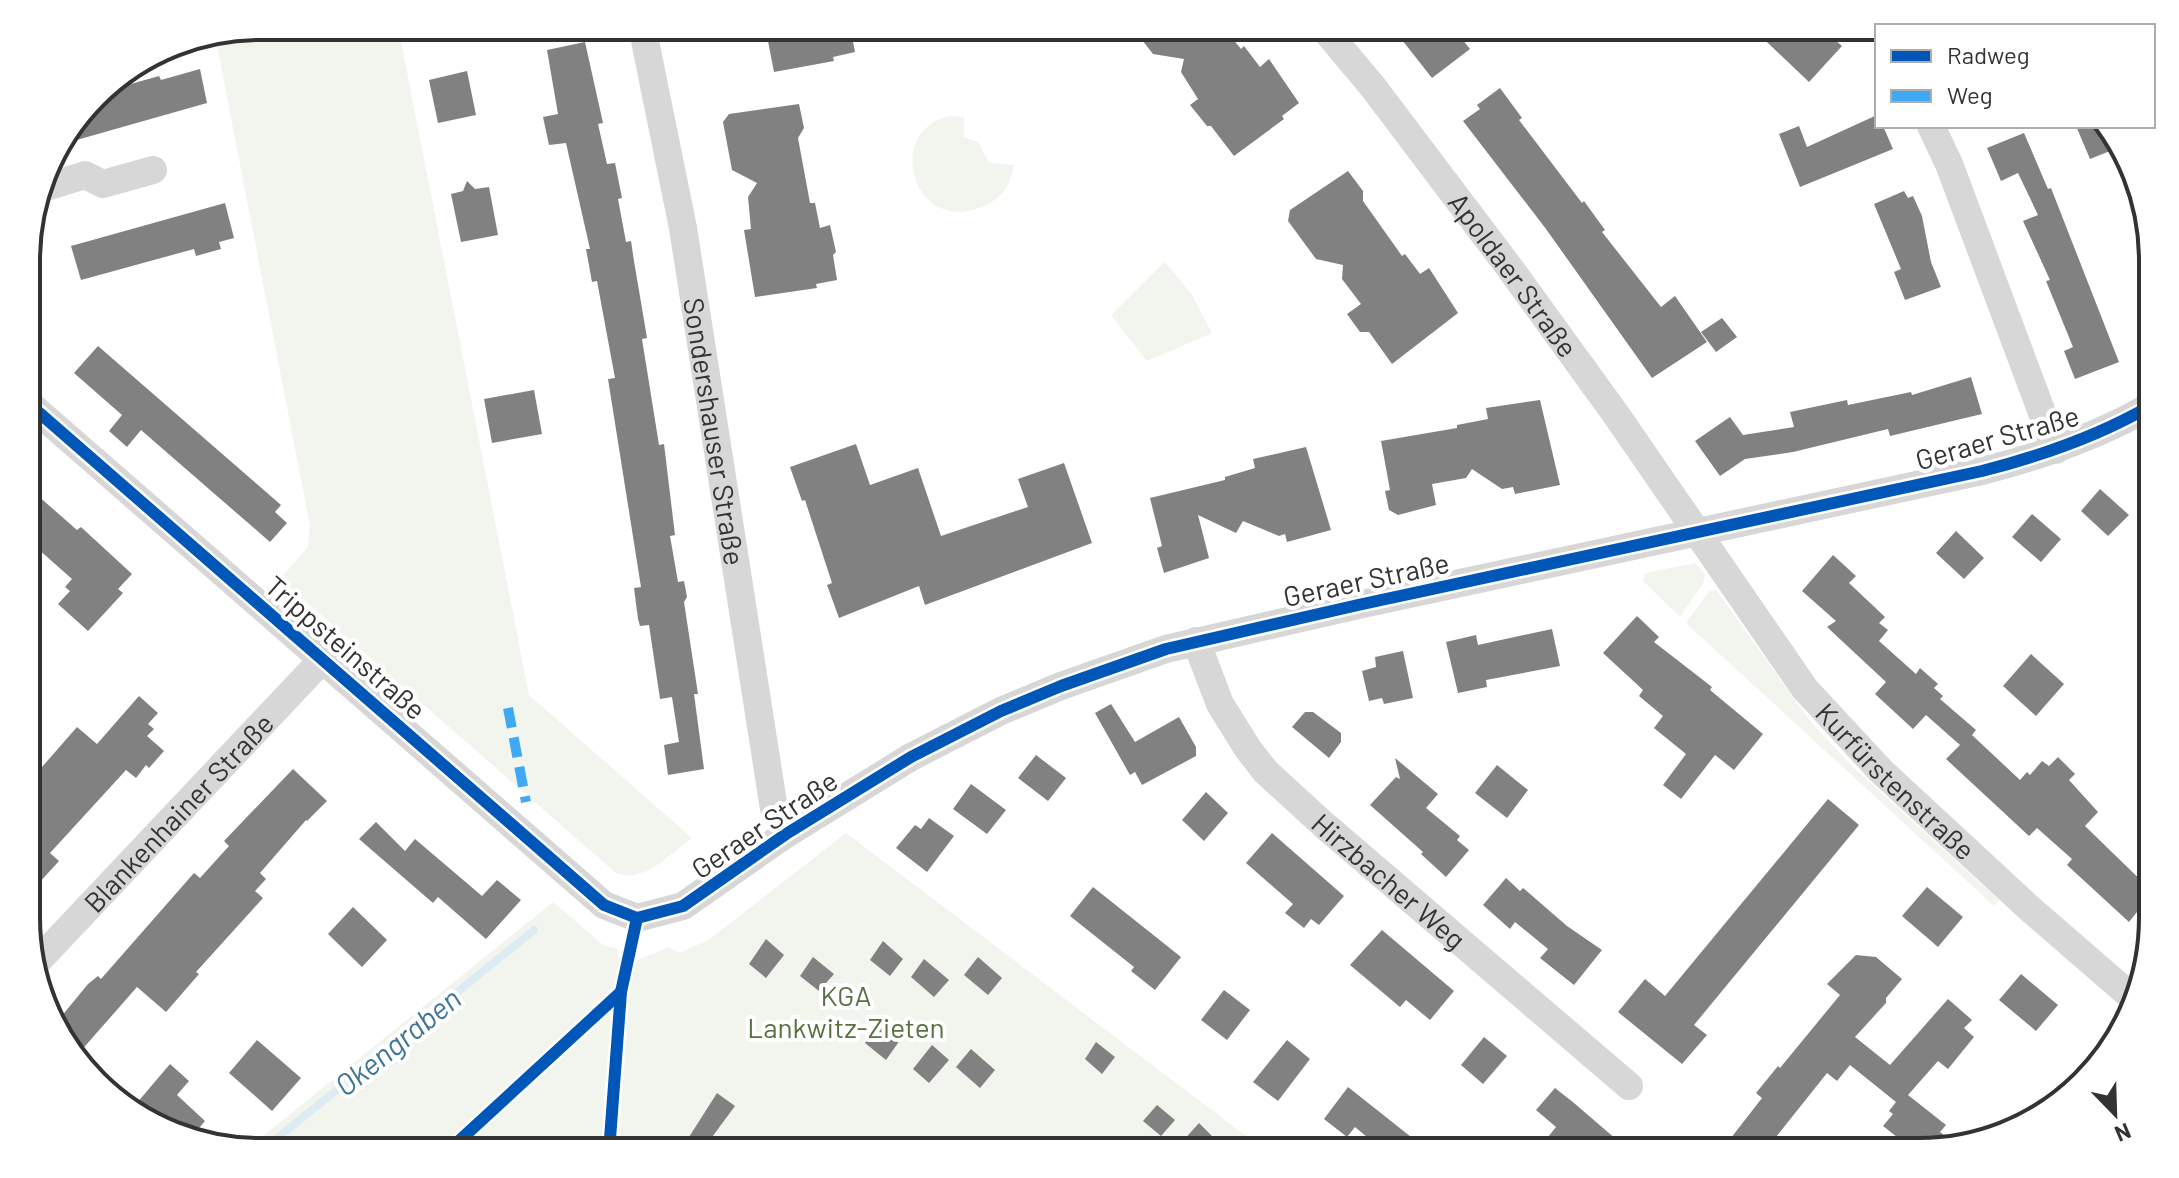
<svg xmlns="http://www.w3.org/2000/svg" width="2179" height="1178" font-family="Barlow,sans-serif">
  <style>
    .green { fill: #f1f5ed }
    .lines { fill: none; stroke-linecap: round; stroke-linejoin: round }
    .stream { stroke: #ddebf3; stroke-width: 8 }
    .building { fill: #818181 }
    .minor { stroke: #d7d7d7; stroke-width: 28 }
    .quiet { stroke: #3fa9f5; stroke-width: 10; stroke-dasharray: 20 10; stroke-linecap: butt }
    .cycleway-casing { stroke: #fff; stroke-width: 17 }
    .cycleway { stroke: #0057b8; stroke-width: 12 }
    .labels { text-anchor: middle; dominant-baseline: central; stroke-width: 8; stroke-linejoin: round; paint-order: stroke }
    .street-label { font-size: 28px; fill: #333; stroke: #fff }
    .park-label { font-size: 28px; fill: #56703f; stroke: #fff }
    .water-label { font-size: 30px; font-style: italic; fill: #3f7597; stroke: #fff }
    .rim { fill: none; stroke: #333; stroke-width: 4 }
  </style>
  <rect width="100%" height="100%" fill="#fff"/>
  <g class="green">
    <path d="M260,26h138l131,669 163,143c-22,16 -48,46 -76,35l-336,-294 28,-32 2,-21 -95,-491z"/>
    <path d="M951,116l13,1v20l14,5 11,21 25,2c-3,18 -10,31 -26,39 -74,38 -107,-75 -37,-88z"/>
    <path d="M1165,262l27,33 20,38 -65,28 -36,-46z"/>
    <path d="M1696,563l9,12 -2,8 -23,34 -37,-36 2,-8z"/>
    <path d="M1716,590l95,132 41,44 147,134 -5,6 -308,-283 23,-32z"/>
    <path d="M846,833l421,319h-1008l-12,-3 306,-247 50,43 15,4v8l17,14 1,-10 32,-14 12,6 30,-14z"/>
  </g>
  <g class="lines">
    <path class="stream" d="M260,1152l274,-222"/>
  </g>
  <g class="building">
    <path d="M765,26h85l5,26 -22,5 1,4 -60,11z"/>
    <path d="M1131,26h91l19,23 3,-3 16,21 9,-8 30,44 -17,13 2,3 -50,37 -23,-30h-4l-17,-21 8,-6 -17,-27 3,-13 -31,-5z"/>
    <path d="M1391,26h88l-17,13 8,10 -38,29z"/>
    <path d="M1750,26h69l23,20 -33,36z"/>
    <path d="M585,42l18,81 -5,1 9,40 8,-1 7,35 -4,1 8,43 5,-1 3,20 13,77 -5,1 17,106 5,-1 11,91 -5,1 8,46 6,-1 3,16 -3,5 14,92h-4l10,75 -36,6 -4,-30 15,-3 -7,-45 -12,2 -11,-74 -9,1 -2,-7 -4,-31 7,-1 -33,-208 7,-1 -18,-97 -5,1 -6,-33h4l-24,-106 -17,2 -6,-28 15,-3 -11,-64z"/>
    <path d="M200,69l7,34 -148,42 40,-52 60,-17 2,4z"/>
    <path d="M467,71l9,44 -38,8 -9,-43z"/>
    <path d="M1500,88l22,30 -3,2 63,83 2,-2 21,29 -3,2 59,75 14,-11 32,46 -55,36 -106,-149 -83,-108 17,-12 -3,-4z"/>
    <path d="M799,104l5,24 -6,10 12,65h5l5,25 10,-3 6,27 -3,3 4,25 -21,4 1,4 -62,9 -11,-67 7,-1 -3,-32 9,-14 -25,-13 -9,-48 6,-8z"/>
    <path d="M1877,115v11h6l10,23 -93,38 -21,-53 20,-8 8,21z"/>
    <path d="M2076,126h33l5,4 6,17 -30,12z"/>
    <path d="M2024,133l24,56 3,-1 68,174 -44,17 -11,-28 9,-4 -27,-66 4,-1 -27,-59 15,-6 -20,-42 -17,8 -14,-33z"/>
    <path d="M1348,171l15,20v10l39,55 3,-2 15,20 9,-6 29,45 -66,51 -23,-32h-9l-13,-18 14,-10 -19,-25 1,-14 -27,-6 -28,-38 2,-11z"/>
    <path d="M467,181l8,8 14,-2 9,48 -37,7 -10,-48 12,-3z"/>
    <path d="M1904,191l4,7 5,-2 9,20 9,46 10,25 -36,13 -11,-28 7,-3 -27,-65z"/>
    <path d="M225,203l9,35 -15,4 2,7 -25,7 -2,-7 -113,31 -10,-34z"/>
    <path d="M1722,318l15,19 -21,15 -15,-20z"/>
    <path d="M98,346l183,159 -6,7 12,11 -17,19 -129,-112 -14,17 -18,-16 13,-16 -48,-42z"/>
    <path d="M1971,377l11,37 -92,22 -2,-7 -95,23 -48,7 -25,17 -25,-35 35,-24 13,18 51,-8 -4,-15 57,-12 1,5 63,-13 1,3z"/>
    <path d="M534,390l8,44 -50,9 -8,-44z"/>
    <path d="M1540,400l20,85 -45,9 -2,-7 -11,2 -30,-20 -6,9 -34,6 4,21 -38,10 -9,-5 -4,-19 5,-1 -9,-49 76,-13v-3l31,-6 -2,-11z"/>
    <path d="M856,444l14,41 48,-17 23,68 87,-29 -10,-28 46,-16 28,80 -167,62 -6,-19 -80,32 -12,-33 5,-2 -27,-83 -3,1 -12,-34z"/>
    <path d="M1306,447l25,83 -44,12 -2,-8 -6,2 -36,-15 -7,12 -38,-18 11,43 -45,15 -7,-25 5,-2 -12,-48 75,-18v-3l30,-9 -2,-9z"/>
    <path d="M28,487l49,43 4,-3 51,47 -14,15 5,4 -35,38 -30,-27 12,-13 -5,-4 7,-8 -44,-39z"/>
    <path d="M2100,489l29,26 -21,21 -27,-25z"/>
    <path d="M2032,514l29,25 -20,23 -29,-25z"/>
    <path d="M1956,531l28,27 -20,21 -28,-26z"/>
    <path d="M1833,555l23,21 -7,7 36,34 -6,6 9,7 -9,11 37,33 4,-6 18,16 -4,4 9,8 -3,3 36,31 -4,5 48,45 7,-8 3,3 12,-14 7,5 9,-9 17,17 -6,6 29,32 -13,14 68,66 -24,30 -62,-57 5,-6 -35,-31 -8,8 -83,-77 14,-14 -34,-30 -13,14 -38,-35 11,-12 -59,-55 9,-6 -34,-30z"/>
    <path d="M1637,616l22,21 -5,5 58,45 -2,3 53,44 -29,36 -19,-15 -34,44 -18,-14 23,-31 -32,-26 9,-12 -24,-20 4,-6 -40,-37z"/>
    <path d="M1552,629l8,37 -74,14 1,7 -29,6 -12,-51 30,-7 2,10z"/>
    <path d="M1403,651l10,47 -29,6 -2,-6 -13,3 -7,-30 14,-4 -1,-10z"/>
    <path d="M2031,654l33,30 -28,32 -33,-30z"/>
    <path d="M139,696l19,17 -10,11 6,5 -7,7 17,15 -15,17 -3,-3 -10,13 -10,-8 -76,83 9,8 -31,34v-112l49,-56 20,17z"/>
    <path d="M1111,704l24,38 44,-25 17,30v9l-54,29 -7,-13 -5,3 -35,-62z"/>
    <path d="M1305,712h8l28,21v9l-12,16 -37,-31z"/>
    <path d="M1036,755l30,23 -18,23 -30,-23z"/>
    <path d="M1395,758l43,36 -12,14 34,28 -3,4 12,10 -23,27 -25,-23 2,-2 -53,-47 26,-28 4,2z"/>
    <path d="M1497,765l31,25 -21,28 -32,-25z"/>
    <path d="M293,769l34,32 -20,20 -1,-1 -46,53 6,6 -11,12 8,7 -67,74 3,2 -33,38 -29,-25 -58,66 -17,-15 -6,-15 32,-39 10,-8 3,3 93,-106 6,5 29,-32 -5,-5z"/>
    <path d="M971,784l35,26 -19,24 -34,-25z"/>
    <path d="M1206,792l22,21 -24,28 -22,-21z"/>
    <path d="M1828,799l31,26 -165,200 13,10 -25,29 -64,-52 27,-33 20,17z"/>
    <path d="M929,818l25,18 -27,36 -31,-24 19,-23 6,4z"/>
    <path d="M376,822l29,29 10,-12 67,57 15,-16 24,20 -35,39 -48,-42 -5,6 -74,-64z"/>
    <path d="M1272,833l72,63 -25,29 -8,-6 -7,9 -19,-15 8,-9 -47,-41z"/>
    <path d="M1506,878l14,13 3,-3 44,38 35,24 -28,35 -34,-27 8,-9 -33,-27 -5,7 -27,-24z"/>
    <path d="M1093,887l88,70 -26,33 -24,-19 3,-4 -64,-51z"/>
    <path d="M1927,887l36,30 -25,30 -36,-31z"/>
    <path d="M353,907l34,33 -25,27 -34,-33z"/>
    <path d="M1382,930l72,61 -24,29 -24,-20 -6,7 -50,-42z"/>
    <path d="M766,939l18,16 -18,23 -17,-14z"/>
    <path d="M883,941l20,18 -13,17 -20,-16z"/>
    <path d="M1856,955l20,2 26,22 -16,19v5l-31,34 35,28 58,-66 24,21 -8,8 10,9 -26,32 -10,-8 -30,34 38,30 -6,7 6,5 -12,15h-18l-33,-26 10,-12 -4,-3 7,-9 -46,-37 -13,16 -10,-8 -63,79h-44l42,-54 -6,-5 22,-27 2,2 60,-73 -13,-11z"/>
    <path d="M813,957l21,17 -15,17 -19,-15z"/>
    <path d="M978,957l24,21 -14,17 -24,-20z"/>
    <path d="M924,959l25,21 -15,17 -23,-20z"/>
    <path d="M2021,974l37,31 -22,26 -37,-31z"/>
    <path d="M1224,990l26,20 -23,30 -26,-20z"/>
    <path d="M880,1025l20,15 -14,20 -21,-17z"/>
    <path d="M1484,1037l23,19 -24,28 -22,-19z"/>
    <path d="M257,1040l44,38 -29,33 -43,-38z"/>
    <path d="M1287,1040l23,19 -32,42 -25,-19z"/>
    <path d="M1096,1042l19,15 -13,17 -17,-15z"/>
    <path d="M932,1045l17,15 -20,23 -16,-14z"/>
    <path d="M971,1049l24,21 -15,18 -24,-21z"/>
    <path d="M170,1064l19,17 -12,14 28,26 -11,13 -33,-8 -25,-22z"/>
    <path d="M1348,1087l24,19 58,46h-45l-30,-25 -8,10 -23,-18z"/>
    <path d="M1555,1088l19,15 57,49h-95l20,-25 -20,-17z"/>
    <path d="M717,1093l18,13 -34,46h-13l-6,-4z"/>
    <path d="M1157,1105l18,15 -14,16 -18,-15z"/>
    <path d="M1199,1123l16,16 -12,13h-30z"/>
  </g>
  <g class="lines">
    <g class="minor">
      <path id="s1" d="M642,26l41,202 91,581 12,25"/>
      <path id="s2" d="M1322,26l51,61 136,180 108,149 188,273 76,82 147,136 105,91"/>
      <path d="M1877,26v1"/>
      <path d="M1931,126l18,38 107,286"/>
      <path d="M40,189l45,-14 18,9 50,-14"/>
      <path d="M28,403l576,502 33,13 46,-12 103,-72 125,-77 90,-46 60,-25 105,-37 192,-44 624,-134c59,-15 117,-35 170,-66"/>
      <path id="s3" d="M1196,641l24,63 28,45 18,23 58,53 305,261"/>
      <path id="s4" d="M34,965l289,-306"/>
    </g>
    <path class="quiet" d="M508,708l18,94"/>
    <g class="cycleway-casing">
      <g id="cycleway">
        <path d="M28,403l576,502 33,13"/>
        <path d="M637,918l46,-12 103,-72 125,-77 90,-46 60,-25 105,-37 192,-44 624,-134c59,-15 117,-35 170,-66"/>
        <path d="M447,1152l174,-160"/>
        <path d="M609,1152l12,-160 16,-74"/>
      </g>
    </g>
    <use href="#cycleway" class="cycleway"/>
  </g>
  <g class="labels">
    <g class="street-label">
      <text stroke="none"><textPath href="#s2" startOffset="314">Apoldaer Straße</textPath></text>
      <text stroke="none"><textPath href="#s1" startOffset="412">Sondershauser Straße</textPath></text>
      <text transform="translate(1997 437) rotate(-16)">Geraer Straße</text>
      <text transform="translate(1366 579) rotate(-12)">Geraer Straße</text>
      <text transform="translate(346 647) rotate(41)">Trippsteinstraße</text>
      <text stroke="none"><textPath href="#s2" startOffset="950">Kurfürstenstraße</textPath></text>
      <text stroke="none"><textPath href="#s4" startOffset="210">Blankenhainer Straße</textPath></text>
      <text transform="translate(764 824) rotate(-34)">Geraer Straße</text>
      <text stroke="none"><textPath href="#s3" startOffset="314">Hirzbacher Weg</textPath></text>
    </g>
    <g class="park-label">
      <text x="846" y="995">KGA<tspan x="846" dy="32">Lankwitz-Zieten</tspan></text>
    </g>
    <g class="water-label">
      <text transform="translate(397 1041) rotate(-39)">Okengraben</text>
    </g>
  </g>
  <path d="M0 0H2179V1178H0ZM260 40H1919A220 220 0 0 1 2139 260V918A220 220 0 0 1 1919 1138H260A220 220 0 0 1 40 918V260A220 220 0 0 1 260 40Z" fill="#fff" fill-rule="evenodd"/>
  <path class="rim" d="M260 40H1919A220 220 0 0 1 2139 260V918A220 220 0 0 1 1919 1138H260A220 220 0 0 1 40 918V260A220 220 0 0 1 260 40Z"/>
  <rect x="1875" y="24" width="280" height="104" fill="#ffffff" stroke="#adadad" stroke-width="2"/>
  <rect x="1891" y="50" width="40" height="12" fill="#0057b8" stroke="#adadad" stroke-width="2"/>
  <text x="1947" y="64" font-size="24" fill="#333333">Radweg</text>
  <rect x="1891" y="90" width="40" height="12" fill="#3fa9f5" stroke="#adadad" stroke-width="2"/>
  <text x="1947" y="104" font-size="24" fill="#333333">Weg</text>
  <g transform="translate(2115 1114) rotate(157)" stroke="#ffffff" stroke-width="6" paint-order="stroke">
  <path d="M0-6L14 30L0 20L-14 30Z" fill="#333333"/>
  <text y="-12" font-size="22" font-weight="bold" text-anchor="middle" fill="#333333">N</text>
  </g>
</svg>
